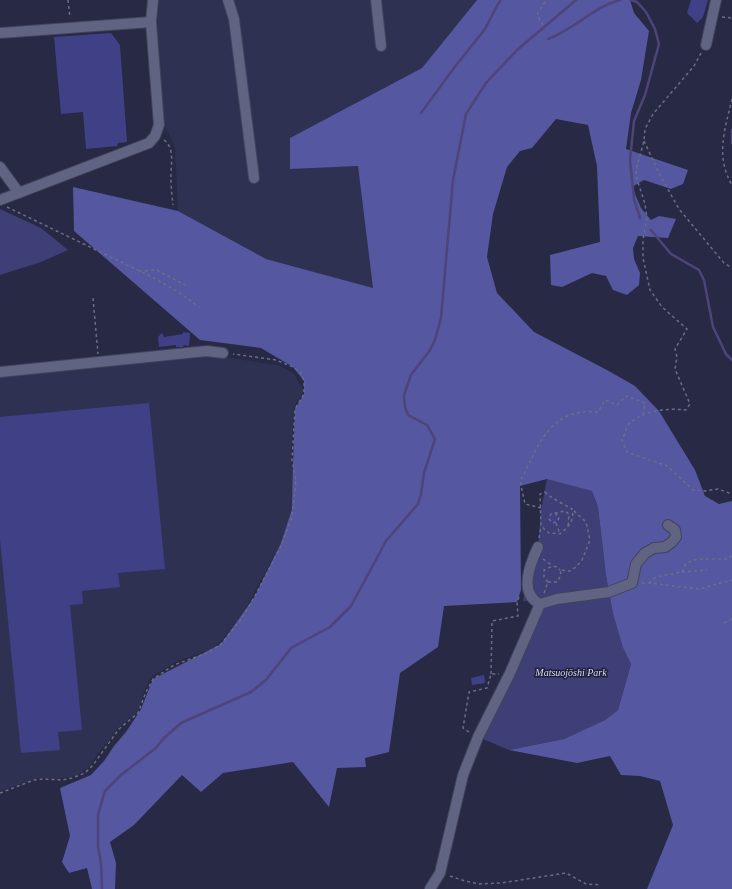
<svg xmlns="http://www.w3.org/2000/svg" width="732" height="889" font-family="'Times New Roman',serif">
  <style>
    .built { fill: #2f3153 }
    .green { fill: #3e3f76 }
    .forest { fill: #5557a1 }
    .lines { fill: none; stroke-linecap: round; stroke-linejoin: round }
    .stream { stroke: #4d447a; stroke-width: 2.5 }
    .building { fill: #404087 }
    .minor-casing { stroke: #42435a; stroke-width: 12 }
    .path { stroke: #6c6e86; stroke-width: 1.5; stroke-dasharray: 3 3; stroke-linecap: butt }
    .minor { stroke: #606382; stroke-width: 10 }
    .labels { text-anchor: middle; dominant-baseline: central; stroke-width: 3; stroke-linejoin: round; paint-order: stroke }
    .park-label { font-size: 10px; font-style: italic; fill: #d9dcf1; stroke: #1e1f3a }
  </style>
  <rect width="100%" height="100%" fill="#272945"/>
  <g class="built">
    <path d="M159,0h318l-55,68 -132,70v31l68,-3 15,122 -107,-29 -88,-48 -3,-64 -10,-21 -8,-92z"/>
    <path d="M207,354l74,12 13,8 10,18 -8,11 -2,6 -3,52 3,9 -2,39 -11,34 -36,67 -18,24 -7,8 -10,8 -32,11 -24,14 -5,5 -5,12 -5,17 -4,6 -17,13 -10,14 -7,7 -13,19 -12,8 -20,3 -18,-1 -38,13v-416z"/>
  </g>
  <g class="green">
    <path d="M0,209l41,19 27,22 -27,12 -41,13z"/>
    <path d="M547,478l45,13 6,16 8,69 7,38 10,34 8,16 -13,46 -13,10 -41,19 -55,11 -31,-13 62,-133 -6,-3h-11l5,-23 10,-31 3,-36z"/>
  </g>
  <path class="forest" d="M477,0h153l4,13 15,18 -8,49 -10,33 -5,36 62,21 -5,14 -12,5 -27,-9 -12,7 9,21 10,12 8,-4 17,3 -8,19 -30,-2 -5,12 1,11 6,14 -1,12 -12,10 -14,-5 -7,-14 -14,-3 -30,14 -11,-2 -1,-30 50,-13 -3,-76 -9,-41 -32,-6 -24,29 -12,3 -13,16 -14,47 -6,43 10,36 37,39 73,38 28,16 24,25 36,59 10,26 14,8 13,-3v388h-85l26,-64 -13,-44 -20,-5 -19,-1 -11,-19 -33,7 -68,-13 55,-11 41,-19 13,-10 13,-46 -8,-16 -10,-34 -7,-38 -8,-69 -6,-16 -45,-12 -27,7 1,104 -4,12 -73,4 -6,41 -38,26 -11,79 -24,6 1,9 -29,1 -8,39 -36,-45 -70,11 -22,19 -19,-17 -48,50 -24,17 6,21 -1,26h-23l-5,-21 -18,5 -7,-11 8,-26 -10,-48 31,-13 13,-14 10,-15 12,-14 15,-23 12,-30 68,-35 34,-48 26,-53 11,-34 1,-46 2,-54 9,-15v-13l-11,-14 -32,-19 -61,-8 -126,-109 -1,-44 105,24 88,48 107,29 -15,-122 -68,3v-31l132,-70z"/>
  <g class="lines">
    <g class="stream">
      <path d="M631,0l6,2 9,10 9,17 4,15 -14,51 -11,26 -4,39 4,39 6,19"/>
      <path d="M548,39c26,-9 45,-32 72,-39"/>
      <path d="M421,113l36,-49 28,-35 13,-25 3,-4"/>
      <path d="M732,130v13"/>
      <path d="M651,230l20,24 28,16 5,10 9,47 13,27 6,6"/>
      <path d="M102,889l-1,-26 -3,-16v-32l7,-24 16,-16 35,-27 8,-10 17,-15 70,-31 15,-12 25,-32 39,-21 21,-21 35,-65 32,-37 3,-10 3,-21 11,-34 -8,-14 -19,-10 -3,-8 -1,-12 7,-20 19,-25 5,-10 6,-22 12,-138 13,-66 20,-31 31,-33 59,-50"/>
    </g>
  </g>
  <g class="building">
    <path d="M691,0h17l-5,17 -6,6 -10,-10z"/>
    <path d="M111,33l9,12 7,97 -9,1 -1,3 -31,3 -3,-37 -22,2 -7,-77z"/>
    <path d="M183,332l7,1 -1,13 -5,-1 -1,2h-7v-2l-17,2 -1,-10 4,-4 2,4 19,-3z"/>
    <path d="M149,403l16,166 -47,4 2,14 -38,4 1,13 -13,1 12,125 -24,2 2,18 -39,3 -21,-214v-122z"/>
    <path d="M555,513l4,4 -1,4 -5,2 -4,-4 2,-5z"/>
    <path d="M484,675l1,8 -13,2 -1,-7z"/>
  </g>
  <g class="lines">
    <g class="minor-casing">
      <g id="minor">
        <path d="M228,0l6,19 20,159"/>
        <path d="M376,0l5,46"/>
        <path d="M0,33l151,-11"/>
        <path d="M706,45l10,-45"/>
        <path d="M0,167l19,26"/>
        <path d="M0,200l149,-57 6,-7 4,-11 -8,-103 2,-22"/>
        <path d="M0,372l207,-21 16,2"/>
        <path d="M538,547c-8,17 -20,46 2,57l17,-5 52,-7 23,-9 4,-19 9,-11 9,-5 11,-1 7,-5 4,-5 -1,-7 -7,-5"/>
        <path d="M430,889l10,-16 23,-98 15,-38 32,-64 30,-69"/>
      </g>
    </g>
    <g class="path">
      <path d="M68,0l2,18"/>
      <path d="M722,17l10,1"/>
      <path d="M543,25l-6,-10 9,-15"/>
      <path d="M701,53l-7,13 -41,48 -8,15 -1,12 -8,29 1,9 8,25 2,14 -4,22v18l7,32 12,17 25,22 -12,20 2,8 -2,12 15,35 -4,6c-18,-2 -42,0 -56,13 -4,3 -5,12 -8,17l5,12 40,14 26,24 12,1 13,-2 14,5"/>
      <path d="M732,99c-7,30 -17,57 0,86"/>
      <path d="M164,140c12,9 6,27 7,39 0,9 1,17 2,26"/>
      <path d="M644,141l16,34 19,34 45,54 8,5"/>
      <path d="M7,207l141,68 29,16 22,16"/>
      <path d="M139,271l18,-1 28,15"/>
      <path d="M93,298l5,56"/>
      <path d="M545,492c4,5 20,13 27,17 3,12 -4,18 -12,25l-11,-1 -8,-7 -1,-32z"/>
      <path d="M541,508l-16,-4 -5,-23c20,-36 28,-73 78,-69l7,-12 12,5 9,-9 19,7 -2,11"/>
      <path d="M555,513l4,4 -1,4 -5,2 -4,-4 2,-5 14,-3 4,3 -1,13"/>
      <path d="M556,523l4,11"/>
      <path d="M539,538l2,-12"/>
      <path d="M543,559l10,7"/>
      <path d="M682,572l25,-2"/>
      <path d="M548,582h9l4,-7 -1,-5 10,1 6,-4 6,-7 8,-20 -4,-18 -13,-12"/>
      <path d="M548,582l-4,-5v-7l9,-4 4,1 3,3"/>
      <path d="M642,583h7l51,6 17,-5 15,-4"/>
      <path d="M649,583l7,-6 26,-5 4,-9 12,-4h30l4,-4"/>
      <path d="M544,593l4,-11"/>
      <path d="M724,623l8,-4"/>
      <path d="M491,674l1,-53 26,-5 -1,-14 3,-8"/>
      <path d="M469,732l-6,-4 6,-36 18,-4 4,-14h8"/>
      <path d="M0,793l34,-13 9,-1 19,1 10,-2 13,-5 8,-8 26,-36 19,-16 8,-21 7,-13 21,-14 33,-12 14,-9 21,-26 13,-22 26,-50 11,-29 4,-37 -4,-20 3,-51 9,-15v-13l-3,-8 -8,-6 -17,-7 -43,-6"/>
      <path d="M450,876l15,5 14,3 22,-1 65,-10 20,11 15,1"/>
    </g>
    <use href="#minor" class="minor"/>
  </g>
  <g class="labels">
    <g class="park-label">
      <text x="571" y="672">Matsuojōshi Park</text>
    </g>
  </g>
</svg>
